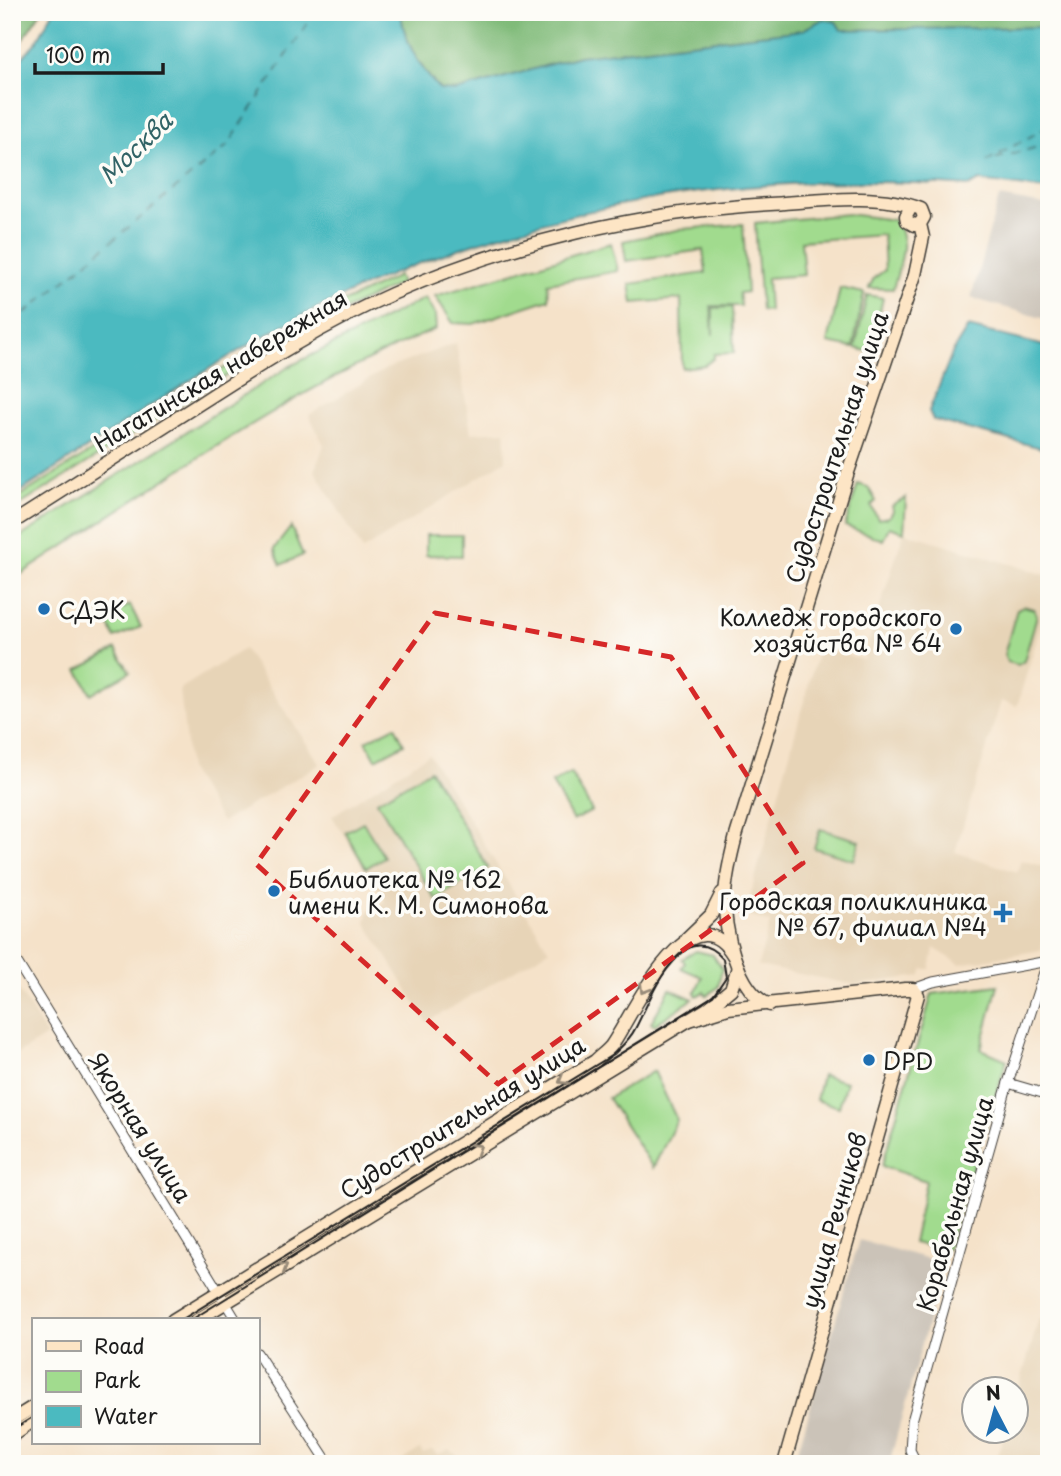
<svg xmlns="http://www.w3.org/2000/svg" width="1061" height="1476" font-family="'Playpen Sans',sans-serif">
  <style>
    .built { fill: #e7d4b7 }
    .industrial { fill: #cbc3b8 }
    .green { fill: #a1db8e; stroke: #5e7c55; stroke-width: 2 }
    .forest { fill: #80bb79; stroke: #4e6c4a; stroke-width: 2 }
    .water { fill: #4bbac0; stroke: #346b6e; stroke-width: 2 }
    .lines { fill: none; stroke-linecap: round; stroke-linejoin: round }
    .ferry { stroke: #316366; stroke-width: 2; stroke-dasharray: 9 7; stroke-linecap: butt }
    .street-casing { stroke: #3d3a36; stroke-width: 11 }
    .secondary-casing { stroke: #3d3a36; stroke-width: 15 }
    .street { stroke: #fff; stroke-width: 9 }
    .secondary { stroke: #fde5c5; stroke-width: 12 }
    .tram { stroke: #1c1c1c; stroke-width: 2 }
    .oneway { stroke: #988b79 }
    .marked { fill: none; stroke: #d62828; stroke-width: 5; stroke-dasharray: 14 9; stroke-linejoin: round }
    .poi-dot { fill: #1f6fb2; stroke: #fdfcf7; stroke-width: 2.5 }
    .labels { text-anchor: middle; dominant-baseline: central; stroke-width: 7; stroke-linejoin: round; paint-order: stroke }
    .street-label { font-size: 23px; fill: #1c1c1c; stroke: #fdfcf7 }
    .poi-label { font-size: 23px; fill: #1c1c1c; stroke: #fdfcf7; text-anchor: start }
    .water-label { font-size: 24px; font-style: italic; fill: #316366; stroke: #fdfcf7 }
  </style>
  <rect width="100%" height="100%" fill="#fdfcf7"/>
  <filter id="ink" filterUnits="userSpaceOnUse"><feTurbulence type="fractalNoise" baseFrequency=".0143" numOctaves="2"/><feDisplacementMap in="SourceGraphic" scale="14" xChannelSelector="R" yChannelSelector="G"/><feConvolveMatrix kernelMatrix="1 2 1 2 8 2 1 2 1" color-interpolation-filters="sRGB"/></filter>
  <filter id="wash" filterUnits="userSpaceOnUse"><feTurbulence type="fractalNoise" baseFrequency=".00686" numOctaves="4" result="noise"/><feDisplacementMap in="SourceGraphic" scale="28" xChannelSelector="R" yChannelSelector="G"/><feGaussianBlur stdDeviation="1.57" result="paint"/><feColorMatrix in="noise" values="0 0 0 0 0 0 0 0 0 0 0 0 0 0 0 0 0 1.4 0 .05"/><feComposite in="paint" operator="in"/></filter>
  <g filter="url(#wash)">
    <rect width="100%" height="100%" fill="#f5e2c9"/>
    <g class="built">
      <path d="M456,343l15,90 34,-2 1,29 -143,90 -48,-79 9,-26 -15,-30 77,-46z"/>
      <path d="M904,532l145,44v22l-32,108 -16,-5 -46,151 62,20 4,-12 28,8v57l-8,25 -81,14 -26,-16 -4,21h-7l-3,7 -64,9 -98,-19 12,-43 -25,-8 74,-268 44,13z"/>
      <path d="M244,649l76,115 -98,58 -33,-52 -9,-81z"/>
      <path d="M429,754l120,196 -122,72 -61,-99 2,-11 17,-11 -53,-85z"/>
      <path d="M12,979l35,57 -35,21z"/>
      <path d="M1039,1319l10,3v142h-54l10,-33 11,-1v-33z"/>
      <path d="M420,1449l3,5 9,-4 6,5 11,-5 24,14h-76z"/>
    </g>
    <g class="industrial">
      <path d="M999,197l50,9v114l-78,-22z"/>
      <path d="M859,1240l85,23 -55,201h-95z"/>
    </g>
    <g class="green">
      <path d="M848,214l46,6c18,21 5,45 -1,69l-24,-1 5,-10 11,-8 -2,-35 -82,6 3,34 -37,3 2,33 -8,-1 -6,-87z"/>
      <path d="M743,224l4,68 -8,1 2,13h-30l2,29v-27l19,-1 2,46 -20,1v4l-9,7 -23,3 -1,-69 -48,4 -3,-19 76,-11 -3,-23 -77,11 -3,-20 59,-12z"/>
      <path d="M611,243l7,28 -70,12 1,16 -76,25 -20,-1 -18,-27z"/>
      <path d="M398,276l3,7 -116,56 -273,171v-9l273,-171z"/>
      <path d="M840,288l24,5 -11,55 -25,-5z"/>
      <path d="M867,295l16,3 -12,54 -16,-4z"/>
      <path d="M425,298l10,17 1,14c-152,63 -286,162 -424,251v-38l278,-176z"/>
      <path d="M858,484l10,3 8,14 -5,5 7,13 11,-2 4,-6 -1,-5 14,-8 -2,34 -15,-5 -6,13 -38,-14z"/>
      <path d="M291,527l12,28 -22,10 -7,-16z"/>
      <path d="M426,535h36v21l-36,-1z"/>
      <path d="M130,605l11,22 -26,11 -10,-21z"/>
      <path d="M1023,606l11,3 3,6 -13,46 -6,4 -11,-3 -3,-7 13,-46z"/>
      <path d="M116,649l14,23 -39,22 -13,-24z"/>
      <path d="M395,726l9,18 -28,15 -10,-18z"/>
      <path d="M430,770l58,98 -53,31 -58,-98z"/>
      <path d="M571,773l21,38 -19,10 -21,-38z"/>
      <path d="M363,822l21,35 -18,11 -21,-36z"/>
      <path d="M820,829l40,12 -6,19 -40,-12z"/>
      <path d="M696,951l17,4 9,14 -4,18 -11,9 -3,-4 -7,4 -2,-3 7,-16 -21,-9 4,-5 -3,-4z"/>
      <path d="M998,985l-17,64 26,11 -60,190 -34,-7 13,-62 -44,-15 50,-172z"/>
      <path d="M670,989l23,10 -39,26 -3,-2z"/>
      <path d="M654,1071l23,49 -24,48 -45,-70z"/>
      <path d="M822,1075l24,7 -7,25 -23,-7z"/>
    </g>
    <g class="forest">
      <path d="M18,12h23l-29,43v-32z"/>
      <path d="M401,12h648v15l-208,3 -5,-8 -13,-3 -20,11 -223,26 -124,35 -16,-1c-19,-22 -37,-49 -39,-78z"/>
    </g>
    <g class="water">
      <path d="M53,12h348c2,29 20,57 39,78l16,1 124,-35 223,-26 20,-11 13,3 5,8 208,-3v163l-69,-9 -10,5c-243,-18 -463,23 -680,136 -94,50 -187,117 -278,175v-428l25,-28z"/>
      <path d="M968,327l81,20v103l-116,-30 -4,-9 24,-60z"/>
    </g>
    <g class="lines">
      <g class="ferry">
        <path d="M1049,126l-62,35 62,-17"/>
        <path d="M12,324l216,-179 87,-133"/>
      </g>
    </g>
  </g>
  <g filter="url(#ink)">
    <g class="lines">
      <g class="street-casing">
        <g id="street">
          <path d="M12,954l224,366"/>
          <path d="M913,989l20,-7 115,-21"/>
          <path d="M1008,1083l41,12"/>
          <path d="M257,1353l72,111"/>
          <path d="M917,1464l-7,-14 2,-29 96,-338 41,-126"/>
        </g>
      </g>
      <g class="secondary-casing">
        <g id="secondary">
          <path d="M910,209l-4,7 1,5 7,4 6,-1"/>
          <path d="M12,523c62,-40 125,-79 187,-119 62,-40 125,-80 193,-110 117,-52 249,-82 378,-90 47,-3 108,-12 151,5l3,8 -4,7 3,13 -8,38 -68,200 -111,361c-5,19 -10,39 -11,59 -2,32 12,98 45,110"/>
          <path d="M686,939l25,-24 11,-22"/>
          <path d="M686,1021l42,-13 177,-19h8l5,6 -134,469"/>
          <path d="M173,1320l422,-259c5,-5 11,-9 16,-15 19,-26 78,-161 122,-91"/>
          <path d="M197,1320l510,-311 24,-20 7,-22"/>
          <path d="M12,1420l21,-13"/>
          <path d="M12,1435l21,-14"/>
        </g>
      </g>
      <use href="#street" class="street"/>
      <use href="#secondary" class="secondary"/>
      <g class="tram">
        <path d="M181,1320l433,-266c8,-8 16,-15 21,-25 14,-25 46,-118 88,-70l3,18 -13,19 -522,324"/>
        <path d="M12,1430l21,-13"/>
      </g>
    </g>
    <defs><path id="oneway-chevron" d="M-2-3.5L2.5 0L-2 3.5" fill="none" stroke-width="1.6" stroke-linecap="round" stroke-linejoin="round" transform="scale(1.75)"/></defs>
    <g class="oneway">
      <use href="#oneway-chevron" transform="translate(644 989) rotate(122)"/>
      <use href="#oneway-chevron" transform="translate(563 1080) rotate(148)"/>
      <use href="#oneway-chevron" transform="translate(477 1148) rotate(-32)"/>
      <use href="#oneway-chevron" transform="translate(283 1267) rotate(-32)"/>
    </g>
  </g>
  <path class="marked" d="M435,613l236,44 132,206 -305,221 -242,-220z"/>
  <g class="poi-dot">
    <circle cx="44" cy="609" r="7"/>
    <circle cx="956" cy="629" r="7"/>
    <circle cx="274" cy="891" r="7"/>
    <path d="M999.5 902.5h7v7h7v7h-7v7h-7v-7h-7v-7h7z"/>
    <circle cx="869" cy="1060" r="7"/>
  </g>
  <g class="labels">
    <g class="street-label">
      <text transform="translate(220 370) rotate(-31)">Нагатинская набережная</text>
      <text transform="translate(836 447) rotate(-72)">Судостроительная улица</text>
      <text transform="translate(462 1117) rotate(-32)">Судостроительная улица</text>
      <text transform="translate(141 1127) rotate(58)">Якорная улица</text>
      <text transform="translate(954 1204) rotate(-74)">Корабельная улица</text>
      <text transform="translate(833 1220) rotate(-74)">улица Речников</text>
    </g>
    <g class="poi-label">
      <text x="58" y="609">СДЭК</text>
      <text x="942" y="616" text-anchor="end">Колледж городского<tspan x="942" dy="26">хозяйства № 64</tspan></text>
      <text x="288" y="878">Библиотека № 162<tspan x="288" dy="26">имени К. М. Симонова</tspan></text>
      <text x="987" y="900" text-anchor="end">Городская поликлиника<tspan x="987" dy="26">№ 67, филиал №4</tspan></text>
      <text x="883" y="1060">DPD</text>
    </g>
    <g class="water-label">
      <text transform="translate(135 147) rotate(-44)">Москва</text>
    </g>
  </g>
  <rect width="1061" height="1476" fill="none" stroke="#fdfcf7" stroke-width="42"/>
  <rect x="32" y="1318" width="228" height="126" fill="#fdfcf7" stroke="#a3a29f" stroke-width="2"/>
  <rect x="46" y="1341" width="35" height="10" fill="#fde5c5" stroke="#a3a29f" stroke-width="2"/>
  <text x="94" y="1354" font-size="21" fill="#1c1c1c">Road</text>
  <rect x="46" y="1371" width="35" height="21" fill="#a1db8e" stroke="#a3a29f" stroke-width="2"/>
  <text x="94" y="1388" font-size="21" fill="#1c1c1c">Park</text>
  <rect x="46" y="1406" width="35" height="21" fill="#4bbac0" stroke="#a3a29f" stroke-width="2"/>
  <text x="94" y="1424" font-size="21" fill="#1c1c1c">Water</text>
  <g transform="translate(995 1410) rotate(354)"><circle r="33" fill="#fdfcf7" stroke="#a3a29f" stroke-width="2"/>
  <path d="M0-5L12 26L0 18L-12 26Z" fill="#1f6fb2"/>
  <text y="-10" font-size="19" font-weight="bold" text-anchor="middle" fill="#1c1c1c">N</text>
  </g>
  <path d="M35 63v10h128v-10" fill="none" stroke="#1c1c1c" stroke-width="3.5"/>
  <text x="46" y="63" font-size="21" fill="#1c1c1c" stroke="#fdfcf7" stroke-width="5" paint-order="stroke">100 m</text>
</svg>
